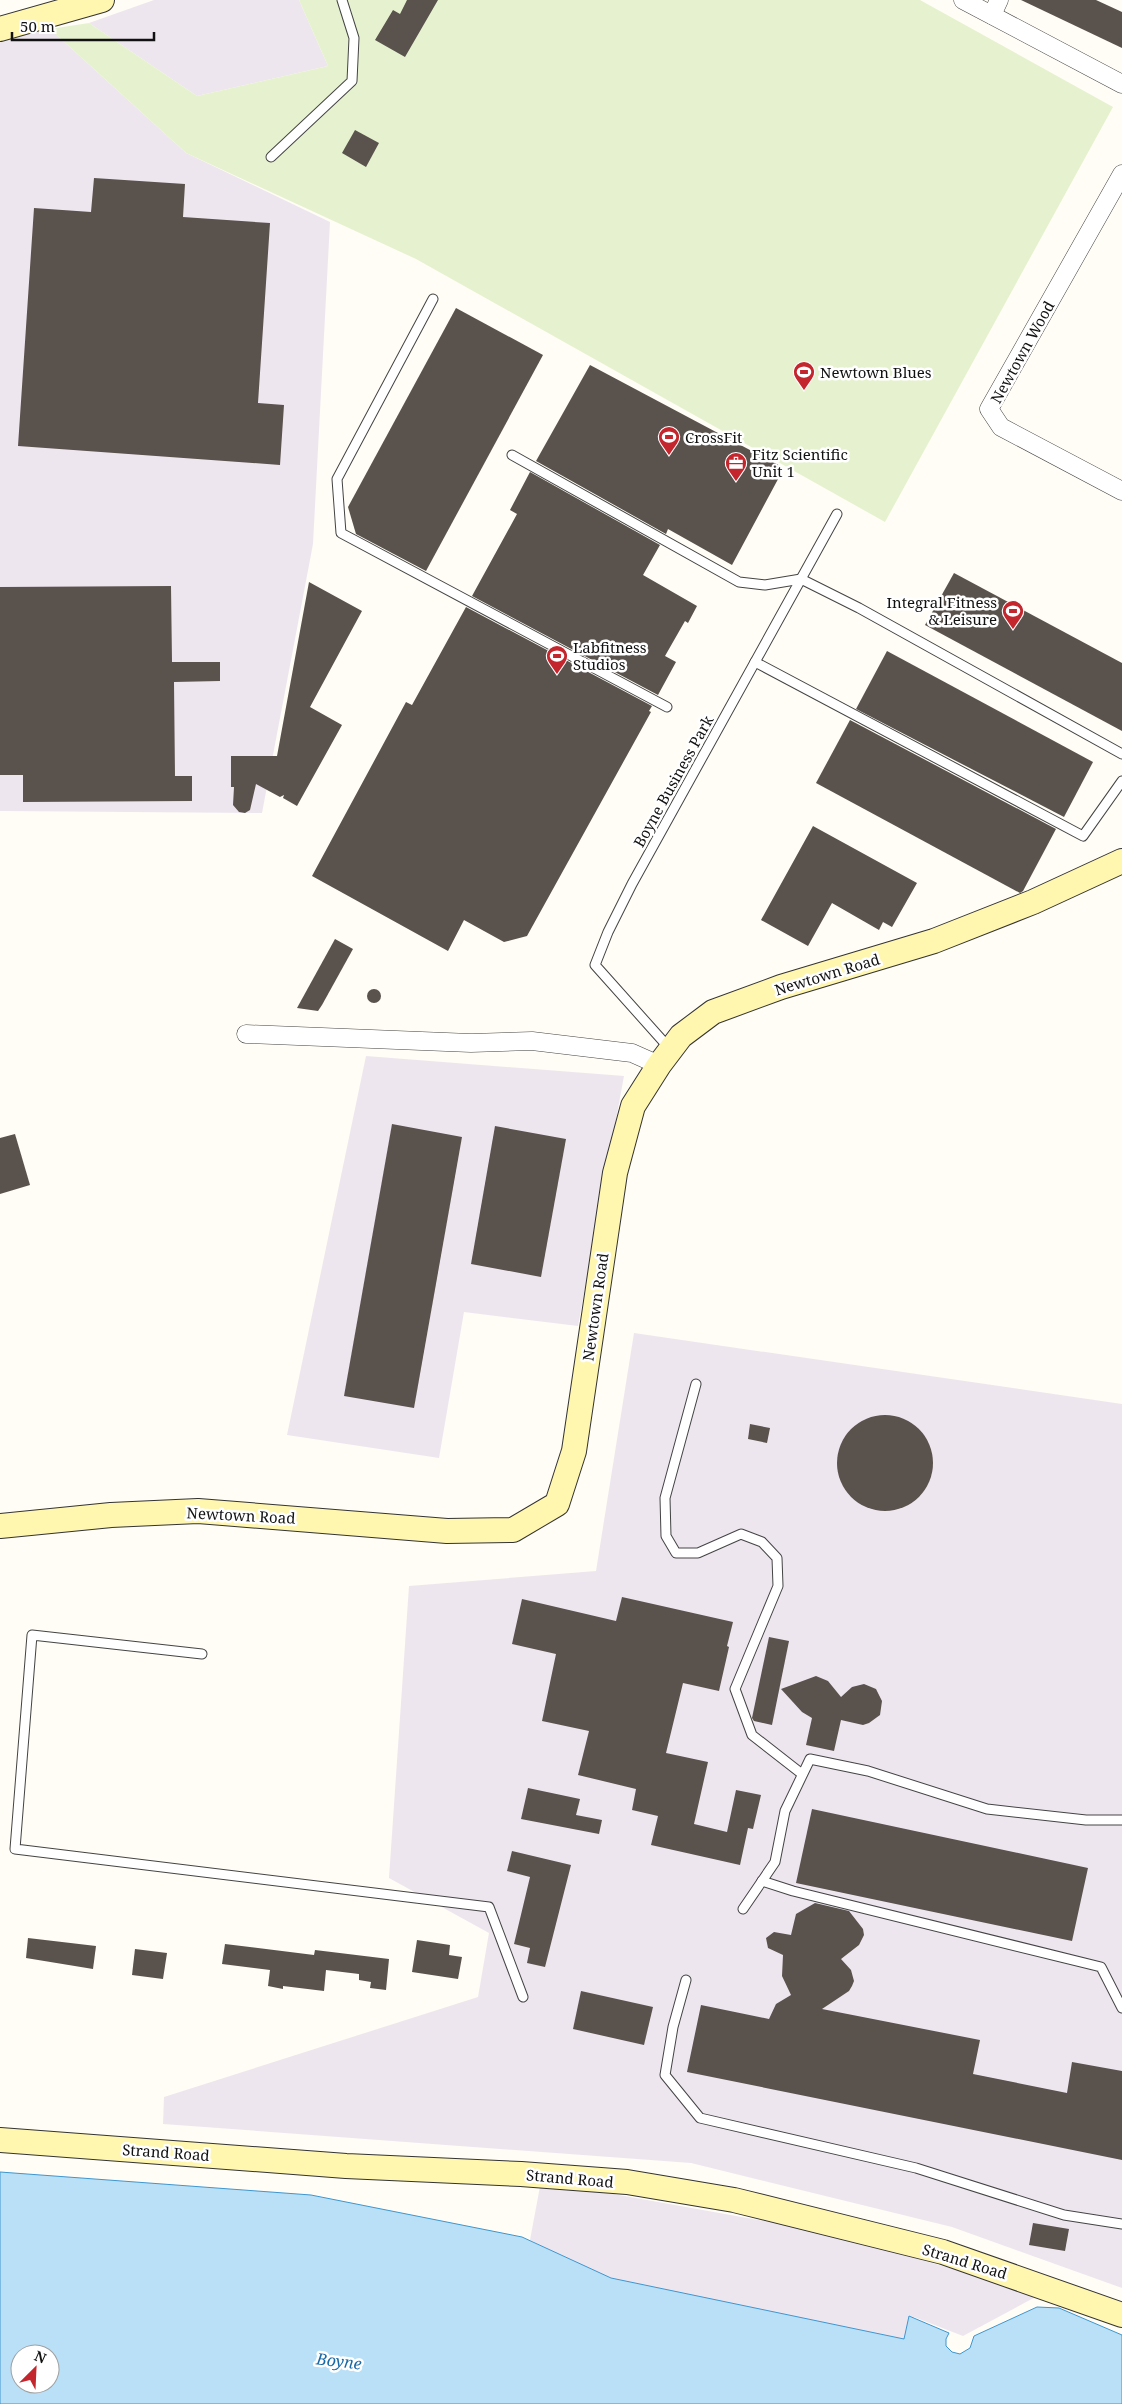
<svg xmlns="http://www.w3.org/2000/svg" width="1122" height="2404" font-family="'Noto Serif',serif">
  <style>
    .industrial { fill: #eee6ef }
    .pitch { fill: #e6f2cf }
    .water { fill: #b9e0f7; stroke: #3f96cf; fill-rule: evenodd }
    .building { fill: #5a524d }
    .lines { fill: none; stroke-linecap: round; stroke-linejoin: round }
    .lane-casing { stroke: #444; stroke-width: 11 }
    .street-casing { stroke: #444; stroke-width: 19 }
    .secondary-casing { stroke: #333; stroke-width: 26 }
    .lane { stroke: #fff; stroke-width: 9 }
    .street { stroke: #fff; stroke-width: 18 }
    .secondary { stroke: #fff6b0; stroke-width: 24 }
    .labels { text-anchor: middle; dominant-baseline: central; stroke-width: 5; stroke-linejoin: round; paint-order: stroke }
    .street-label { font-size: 15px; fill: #111; stroke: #fff }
    .poi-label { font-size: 15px; fill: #111; stroke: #fff; text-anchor: start }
    .water-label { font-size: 16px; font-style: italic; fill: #1768a6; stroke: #fff }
  </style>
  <rect width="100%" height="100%" fill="#fffdf5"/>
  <g class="industrial">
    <path d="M154,0h145l29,66 -131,30 -108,-73z"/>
    <path d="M50,29l136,124 144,69 -17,322 -51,269 -262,-2v-769z"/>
    <path d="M366,1056l258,20 -46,250 -114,-14 -25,146 -152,-23z"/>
    <path d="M634,1333l488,71v884l-170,-61 -261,-64 -528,-39 1,-27 314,-100 11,-64 -100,-55 20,-292 187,-15z"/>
    <path d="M541,2181l279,50 221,63 -78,42 -49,-19 -10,29 -290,-63 -84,-43z"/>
  </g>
  <path class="pitch" d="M299,0h621l193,107 -228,415 -469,-263 -230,-106 -136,-124 39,-6 108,73 131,-30z"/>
  <path class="water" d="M0,2172l311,23 211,42 89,41 293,61 5,-23 40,17 -3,6v7l6,6 8,2 10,-6 4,-12 63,-29 22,1 63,27v69h-1122zM20,2354h30v30h-30z"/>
  <g class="building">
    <path d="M407,0h31l-33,57 -30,-17 18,-30 7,4z"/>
    <path d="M1021,0h75l26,12v36z"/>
    <path d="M355,130l24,13 -13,24 -24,-14z"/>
    <path d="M94,178l91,6 -2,33 87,6 -12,180 26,2 -4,60 -262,-19 16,-238 57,4z"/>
    <path d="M456,308l87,47 -117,216 -70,-37 -8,-27z"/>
    <path d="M590,365l194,103 -52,97 -64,-36 -2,5 -130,-73z"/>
    <path d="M530,472l130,73 -17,30 54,31 -9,17 -3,-2 -20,35 11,6 -18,33 -186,-99 45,-82 -7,-4z"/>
    <path d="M954,573l168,90v68l-197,-106z"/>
    <path d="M309,582l53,29 -52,96 32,18 -45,81 -14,-8 1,-3 -4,2 -24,-13 -6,26 -5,3 -6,-1 -6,-7 1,-18h-3v-31h46z"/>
    <path d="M171,586l1,76h48v19l-46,1 1,94h17v25l-169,1v-27h-23v-188z"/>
    <path d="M466,607l186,99 -3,5 2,1 -124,224 -23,6 -40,-22 -16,31 -136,-75 94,-174 6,3z"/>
    <path d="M887,651l206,111 -29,55 -208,-108z"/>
    <path d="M850,720l206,109 -33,62 -3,2 -204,-110z"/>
    <path d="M813,826l104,57 -25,44 -9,-5 -4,8 -47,-27 -24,43 -47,-26z"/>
    <path d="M335,939l18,10 -31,56 -4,6 -21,-3z"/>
    <circle cx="374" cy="996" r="7"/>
    <path d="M392,1124l70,13 -48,271 -70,-12z"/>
    <path d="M495,1126l71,13 -25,138 -70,-13z"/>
    <path d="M15,1134l15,51 -30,9v-56z"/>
    <circle cx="885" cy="1463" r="48"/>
    <path d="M750,1424l20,4 -3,15 -19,-4z"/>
    <path d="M622,1597l111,25 -6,24 2,1 -10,44 -36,-8 -17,70 42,9 -14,62 33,8 9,-42 25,5 -8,34 -5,-1 -8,37 -89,-20 7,-29 -26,-6 4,-21 -58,-14 11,-44 -47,-10 14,-67 -44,-10 10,-45 94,22z"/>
    <path d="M769,1637l20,4 -17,84 -18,-4 -2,-3z"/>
    <path d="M816,1676l12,5 13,16 11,-10 12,-3 12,5 6,12 -2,14 -11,8 -6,2 -22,-5 -7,31 -28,-6 6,-27 -10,-6 -21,-23z"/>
    <path d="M528,1788l52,11 -4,16 26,5 -3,14 -78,-15z"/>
    <path d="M812,1809l276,59 -16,73 -276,-58z"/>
    <path d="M512,1851l59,14 -26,102 -18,-4 3,-15 -16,-4 16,-67 -23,-6z"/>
    <path d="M815,1903l34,8 14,18 1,6 -5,10 -18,14 10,11 3,11 -2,5 -3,5 -27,18 158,31 -7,34 94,19 5,-31 50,9v89l-435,-88 14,-67 68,14 7,-15 15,-9 -9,-19 1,-21 -15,-7 -2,-10 8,-6 17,3 5,-21z"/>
    <path d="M28,1938l68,8 -3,23 -67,-11z"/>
    <path d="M417,1940l33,5 -1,10 13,2 -4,22 -46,-7z"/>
    <path d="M225,1944l89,11 1,-5 74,9 -3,31 -16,-2 1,-6 -12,-2v-6l-33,-4 -2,21 -41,-5v3l-15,-3 2,-16 -48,-6z"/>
    <path d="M135,1949l32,4 -4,26 -31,-4z"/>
    <path d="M581,1991l72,16 -9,38 -71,-16z"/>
    <path d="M1033,2223l36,6 -4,22 -36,-6z"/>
  </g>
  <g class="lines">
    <g class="lane-casing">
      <g id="lane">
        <path d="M271,157l81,-76 2,-43 -12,-38"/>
        <path d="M433,299l-96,180 4,54 326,174"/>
        <path d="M512,455l227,127 26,3 36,-6 58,29 263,146"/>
        <path d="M755,662l328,174 39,-55"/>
        <path d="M670,1049l-75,-84 13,-33 24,-48 205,-370"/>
        <path d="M696,1384l-31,114 1,38 10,17h22l43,-19 21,8 15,16 1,28 -43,103 17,46 50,39"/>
        <path d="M202,1654l-170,-19 -17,214 474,58 34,90"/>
        <path d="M762,1881l31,10 308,76 21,41"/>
        <path d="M743,1909l32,-47 10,-51 25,-52 58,12 119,38 99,11h36"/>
        <path d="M686,1980l-13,47 -8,48 35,43 216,50 148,47 58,9"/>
      </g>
    </g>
    <g class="street-casing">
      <g id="street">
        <path d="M963,0l159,84"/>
        <path d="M992,15l7,-15"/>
        <path d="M1122,174l-133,235 12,18 121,64"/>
        <path d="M246,1034l225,9 61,-2 100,12 27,12"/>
      </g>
    </g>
    <g class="secondary-casing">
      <g id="secondary">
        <path d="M0,29l102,-29"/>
        <path d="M0,1526l111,-11 87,-4 249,20 66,-1 44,-26 17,-53 41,-278 18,-67 26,-41 22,-29 32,-24 68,-25 153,-46 99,-39 89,-41"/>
        <path d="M0,2140l346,26 175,8 106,8 107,18 209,52 179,63"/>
      </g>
    </g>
    <use href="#lane" class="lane"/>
    <use href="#street" class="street"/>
    <use href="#secondary" class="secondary"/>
  </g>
  <defs>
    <g id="stadium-pin" transform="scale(1.125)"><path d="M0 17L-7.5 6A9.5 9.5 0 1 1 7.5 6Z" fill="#c4262e" stroke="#fff"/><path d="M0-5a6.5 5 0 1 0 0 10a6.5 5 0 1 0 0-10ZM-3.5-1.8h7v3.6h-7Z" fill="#fff"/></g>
    <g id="office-pin" transform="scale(1.125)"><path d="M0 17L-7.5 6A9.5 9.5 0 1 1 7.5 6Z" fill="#c4262e" stroke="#fff"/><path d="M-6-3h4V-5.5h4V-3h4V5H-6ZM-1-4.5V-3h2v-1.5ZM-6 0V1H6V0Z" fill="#fff"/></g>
  </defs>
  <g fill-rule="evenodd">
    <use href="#stadium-pin" x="804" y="372"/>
    <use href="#stadium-pin" x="669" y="437"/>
    <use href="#office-pin" x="736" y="463"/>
    <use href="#stadium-pin" x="1013" y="611"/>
    <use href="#stadium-pin" x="557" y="656"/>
  </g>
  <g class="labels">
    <g class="street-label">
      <text transform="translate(1022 352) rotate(-61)">Newtown Wood</text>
      <text transform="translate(673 781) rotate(-61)">Boyne Business Park</text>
      <text transform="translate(827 974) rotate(-17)">Newtown Road</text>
      <text transform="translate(595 1307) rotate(-82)">Newtown Road</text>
      <text transform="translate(241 1515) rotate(3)">Newtown Road</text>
      <text transform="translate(166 2152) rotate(4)">Strand Road</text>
      <text transform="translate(570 2178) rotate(5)">Strand Road</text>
      <text transform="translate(965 2261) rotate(17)">Strand Road</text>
    </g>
    <g class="poi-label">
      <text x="820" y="372">Newtown Blues</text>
      <text x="685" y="437">CrossFit</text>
      <text x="752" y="454">Fitz Scientific<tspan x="752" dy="17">Unit 1</tspan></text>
      <text x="997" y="602" text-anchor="end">Integral Fitness<tspan x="997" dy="17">&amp; Leisure</tspan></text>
      <text x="573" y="647">Labfitness<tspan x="573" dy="17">Studios</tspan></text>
    </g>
    <g class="water-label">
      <text transform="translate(339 2361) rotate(7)">Boyne</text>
    </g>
  </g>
  <g transform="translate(35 2369) rotate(24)"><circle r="24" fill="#ffffff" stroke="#a0a0a0"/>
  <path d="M0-4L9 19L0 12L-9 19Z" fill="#c4262e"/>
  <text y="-8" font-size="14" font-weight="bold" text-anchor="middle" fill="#111111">N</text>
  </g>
  <path d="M12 32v8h142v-8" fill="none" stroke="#111111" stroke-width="2.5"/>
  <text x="20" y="32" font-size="15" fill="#111111" stroke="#ffffff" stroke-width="4" paint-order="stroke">50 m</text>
</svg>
